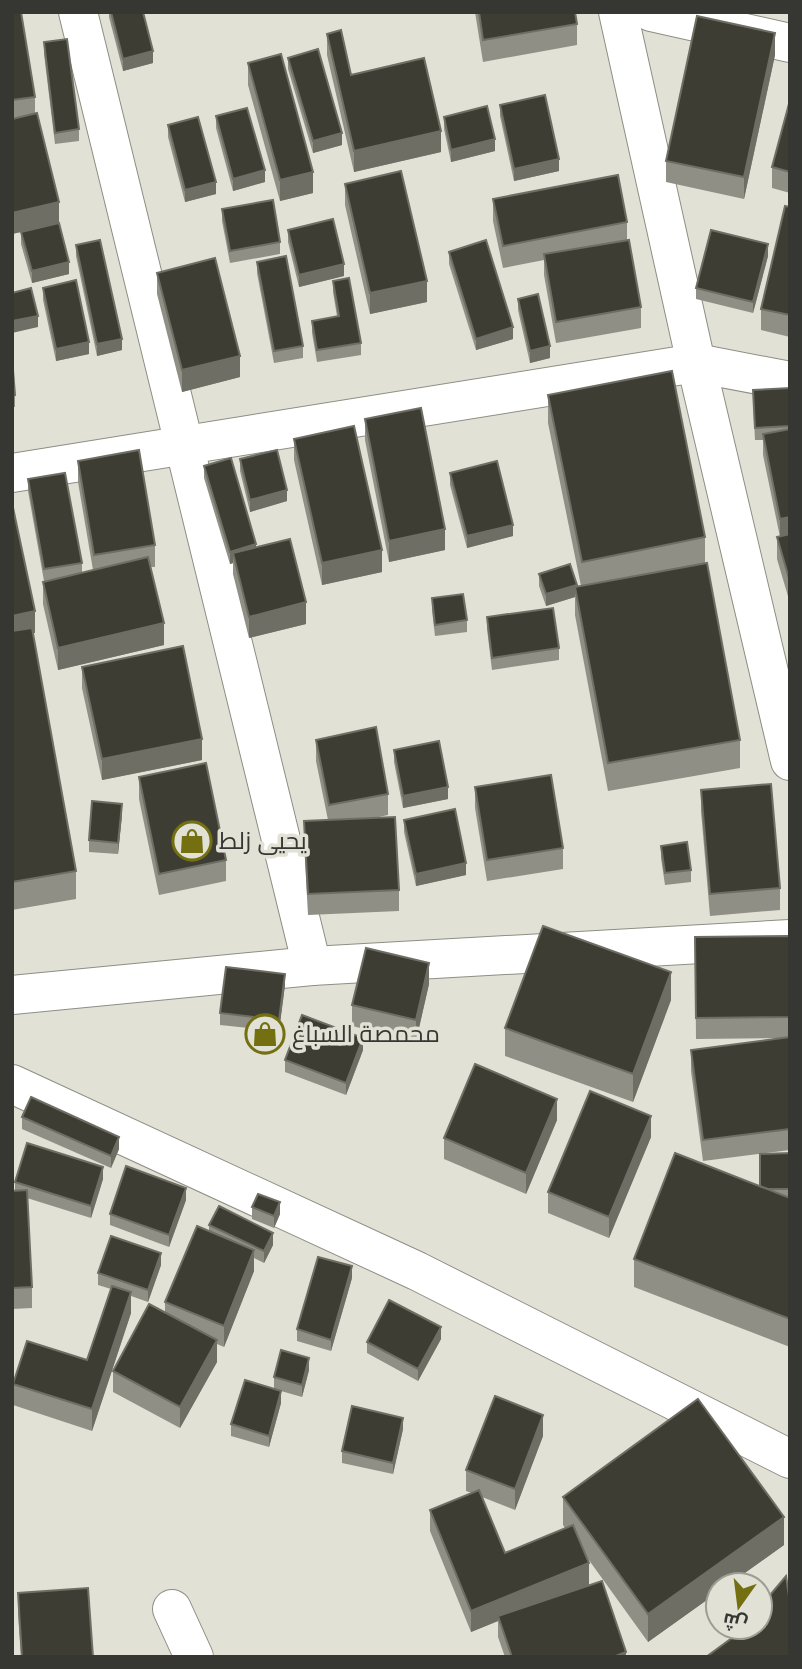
<svg xmlns="http://www.w3.org/2000/svg" width="802" height="1669" font-family="'Fira Sans',Cairo,sans-serif">
  <style>
    .lines { fill: none; stroke-linecap: round; stroke-linejoin: round }
    .minor-casing { stroke: #8e8e84; stroke-width: 40 }
    .secondary-casing { stroke: #8e8e84; stroke-width: 40 }
    .minor { stroke: #fff; stroke-width: 38 }
    .secondary { stroke: #fff; stroke-width: 38 }
    .wall { fill: #8f8f85 }
    .shaded-wall { fill: #6e6e65 }
    .building { fill: #3d3d34; stroke: #6e6e65; stroke-width: 2 }
    .labels { text-anchor: middle; dominant-baseline: central; stroke-width: 7; stroke-linejoin: round; paint-order: stroke }
    .poi-label { font-size: 24px; fill: #363632; stroke: #e1e1d6; text-anchor: start }
  </style>
  <rect width="100%" height="100%" fill="#e1e1d6"/>
  <g class="lines">
    <g class="minor-casing">
      <g id="minor">
        <path d="M78,12l234,954"/>
        <path d="M618,12l78,351 94,398"/>
        <path d="M651,12l139,31"/>
        <path d="M12,473l684,-110 94,18"/>
        <path d="M12,995l300,-29 478,-27"/>
        <path d="M172,1609l22,48"/>
      </g>
    </g>
    <g class="secondary-casing">
      <path id="secondary" d="M12,1084l405,187 373,188"/>
    </g>
    <use href="#minor" class="minor"/>
    <use href="#secondary" class="secondary"/>
  </g>
  <g class="wall">
    <path d="M12,12l23,85v16l34,161 -37,9 -11,-39v-12l-9,2z"/>
    <path d="M109,12h34l10,51 -30,8 -14,-54z"/>
    <path d="M475,12h100l2,12v21l-94,17z"/>
    <path d="M327,34l24,41 90,77 -87,20 -27,-117z"/>
    <path d="M44,42l35,87v12l-24,3 -11,-90z"/>
    <path d="M775,55l-31,144 -78,-17v-21z"/>
    <path d="M288,58l54,87 -29,8 -25,-84z"/>
    <path d="M248,63l65,130 -33,8 -32,-116z"/>
    <path d="M790,100v93l-18,-5v-21z"/>
    <path d="M500,105l59,66 -45,10 -14,-65z"/>
    <path d="M216,116l49,66 -32,9 -17,-63z"/>
    <path d="M444,117l51,34 -44,11 -7,-33z"/>
    <path d="M168,125l48,69 -31,8 -17,-65z"/>
    <path d="M345,184l82,118 -57,12 -25,-109z"/>
    <path d="M493,199l134,23v18l14,67v21l-85,15 -12,-68v-15l-41,8 -10,-47z"/>
    <path d="M790,207v130l-29,-7v-21z"/>
    <path d="M222,209l58,33v12l-50,9 -8,-42z"/>
    <path d="M288,230l56,46 -45,11 -11,-45z"/>
    <path d="M76,245l46,105 -25,6 -21,-100z"/>
    <path d="M449,252l64,87 -37,11 -27,-86z"/>
    <path d="M768,256l-15,57 -57,-14v-11z"/>
    <path d="M257,262l46,84v12l-29,5 -17,-90z"/>
    <path d="M157,273l83,104 -58,15 -25,-98z"/>
    <path d="M333,281l28,62v12l-44,7 -5,-29v-12l25,-5 -4,-24z"/>
    <path d="M43,288l46,66 -33,7 -13,-61z"/>
    <path d="M518,299l32,59 -20,5 -12,-53z"/>
    <path d="M12,370l3,25v12h-3z"/>
    <path d="M790,388v215l-13,-44v-22h3l-17,-82v-15h-8l-2,-38v-12z"/>
    <path d="M548,395l157,142v26l35,177v28l-132,23 -33,-176v-18l-29,9 -7,-20v-12l38,13 4,-1 -33,-163z"/>
    <path d="M365,419l80,131 -56,12 -24,-122z"/>
    <path d="M294,439l88,133 -60,13 -28,-125z"/>
    <path d="M240,459l47,42 -37,11 -10,-41z"/>
    <path d="M78,461l77,84v22h-4l13,78 -106,25 -15,-66v-22l21,-5 -20,4 -16,-90v-12l54,84v10l11,-3 -15,-88z"/>
    <path d="M204,466l52,81 50,77 -57,14 -16,-64v-11l-3,1 -26,-86z"/>
    <path d="M450,473l63,63 -46,12 -17,-63z"/>
    <path d="M12,503l23,130h-2l43,238v28l-64,11z"/>
    <path d="M432,598l35,22v12l-32,4 -3,-26z"/>
    <path d="M487,617l72,31v12l-67,10 -5,-41z"/>
    <path d="M82,667l120,93 -100,20 -20,-92z"/>
    <path d="M316,740l72,54v21l-14,3 25,72v21l-91,4 -4,-73v-21l24,-1 -12,-59z"/>
    <path d="M394,750l54,49 -45,9 -9,-46z"/>
    <path d="M139,777l87,83v21l-67,14 -20,-96z"/>
    <path d="M475,787l88,61v21l-76,12 -12,-73z"/>
    <path d="M701,790l79,98v22l-70,6 -9,-105z"/>
    <path d="M122,815l-4,39 -29,-2v-12z"/>
    <path d="M404,820l62,55 -50,11 -12,-54z"/>
    <path d="M661,846l30,24v12l-26,3 -4,-27z"/>
    <path d="M790,936v214l-87,11 -12,-90v-21l95,-12 -90,1 -1,-102z"/>
    <path d="M429,984l-13,57 -64,-15v-21z"/>
    <path d="M285,985l-6,46 -59,-6v-12z"/>
    <path d="M671,1000l-38,102 -128,-46v-28z"/>
    <path d="M363,1050l-17,45 -61,-23v-12z"/>
    <path d="M22,1117l97,32 -8,19 -89,-39z"/>
    <path d="M557,1120l-31,74 -82,-35v-21z"/>
    <path d="M651,1137l-42,101 -61,-25v-21z"/>
    <path d="M790,1153v194l-156,-60v-28l126,-73z"/>
    <path d="M103,1179l-12,39 -64,-20 5,89v21l-20,1v-118h3v-9z"/>
    <path d="M186,1200l-17,47 -59,-22v-11z"/>
    <path d="M252,1207l28,7 -6,14 -22,-9z"/>
    <path d="M209,1225l64,20 -9,18 -10,-5v13l-30,76 -7,-3v18l-37,66 -67,-36v-21l52,-58v-11l44,-71z"/>
    <path d="M161,1265l-13,37 -17,-6v17l-39,118 -79,-26v-21l74,-24 24,-71 -13,-4v-12z"/>
    <path d="M352,1278l-21,73 -34,-10v-12z"/>
    <path d="M441,1339l-23,42 -51,-28v-11z"/>
    <path d="M309,1370l-7,27 -28,-8v-12z"/>
    <path d="M281,1403l-12,44 -38,-11v-12z"/>
    <path d="M403,1429l-10,45 -51,-11v-12z"/>
    <path d="M543,1436l-28,74 -33,-13 23,56 60,-25 -2,-3v-28l221,48 -136,97 -62,-86 3,29 -16,6 53,66h-121l-7,-20v-16l-27,11 -41,-101v-21l42,-17 -6,-2v-21z"/>
    <path d="M18,1593l75,64h-72l-3,-43z"/>
  </g>
  <g class="shaded-wall">
    <path d="M775,33v22l-31,144v-22z"/>
    <path d="M153,51v12l-30,8v-12z"/>
    <path d="M441,131v21l-87,20v-21z"/>
    <path d="M342,133v12l-29,8v-12z"/>
    <path d="M495,139v12l-44,11v-12z"/>
    <path d="M559,159v12l-45,10v-12z"/>
    <path d="M265,170v12l-32,9v-12z"/>
    <path d="M313,172v21l-33,8v-21z"/>
    <path d="M216,182v12l-31,8v-12z"/>
    <path d="M59,202v21l-47,11v-21z"/>
    <path d="M768,244v12l-15,57v-11z"/>
    <path d="M69,262v12l-37,9v-12z"/>
    <path d="M344,264v12l-45,11v-12z"/>
    <path d="M427,281v21l-57,12v-21z"/>
    <path d="M38,316v11l-26,6v-12z"/>
    <path d="M513,327v12l-37,11v-11z"/>
    <path d="M122,339v11l-25,6v-12z"/>
    <path d="M89,342v12l-33,7v-12z"/>
    <path d="M550,346v12l-20,5v-12z"/>
    <path d="M240,356v21l-58,15v-22z"/>
    <path d="M287,490v11l-37,11v-12z"/>
    <path d="M790,517v22l-10,2v-22z"/>
    <path d="M513,525v11l-46,12v-12z"/>
    <path d="M445,529v21l-56,12v-21z"/>
    <path d="M256,544v12l-23,-3v10l-3,1v-12z"/>
    <path d="M382,550v22l-60,13v-22z"/>
    <path d="M577,585v12l-2,-10v10l-29,9v-12z"/>
    <path d="M306,602v22l-57,14v-21z"/>
    <path d="M35,611v22l-23,4v-21z"/>
    <path d="M164,623v22l-106,25v-22z"/>
    <path d="M202,739v21l-100,20v-21z"/>
    <path d="M448,787v12l-45,9v-12z"/>
    <path d="M122,804v11l-4,39v-11z"/>
    <path d="M466,863v12l-50,11v-12z"/>
    <path d="M429,963v21l-13,57v-21z"/>
    <path d="M671,972v28l-38,102v-28z"/>
    <path d="M285,974v11l-6,46v-11z"/>
    <path d="M363,1038v12l-17,45v-12z"/>
    <path d="M557,1099v21l-31,74v-21z"/>
    <path d="M651,1116v21l-42,101v-21z"/>
    <path d="M119,1137v12l-8,19v-12z"/>
    <path d="M103,1167v12l-12,39v-12z"/>
    <path d="M186,1188v12l-17,47v-12z"/>
    <path d="M280,1202v12l-6,14v-12z"/>
    <path d="M273,1233v12l-9,18v-12z"/>
    <path d="M254,1250v21l-30,76v-21z"/>
    <path d="M161,1253v12l-13,37v-12z"/>
    <path d="M352,1266v12l-21,73v-11z"/>
    <path d="M131,1292v21l-39,118v-22z"/>
    <path d="M441,1327v12l-23,42v-12z"/>
    <path d="M217,1340v22l-37,66v-21z"/>
    <path d="M309,1358v12l-7,27v-12z"/>
    <path d="M281,1391v12l-12,44v-11z"/>
    <path d="M543,1415v21l-28,74v-21z"/>
    <path d="M403,1418v11l-10,45v-11z"/>
    <path d="M784,1517v28l-56,40h-10v7l-70,50v-28z"/>
    <path d="M589,1563v22l-89,35 -2,-4v5l-27,11v-21z"/>
    <path d="M626,1652v5h-13z"/>
  </g>
  <g class="building">
    <path d="M12,12h9l14,85 -23,3z"/>
    <path d="M111,12h32l10,39 -30,8z"/>
    <path d="M479,12h96l2,12 -94,16z"/>
    <path d="M697,16l78,17 -31,144 -78,-16z"/>
    <path d="M341,30l10,45 73,-17 17,73 -87,20 -27,-117z"/>
    <path d="M67,39l12,90 -24,4 -11,-91z"/>
    <path d="M318,49l24,84 -29,8 -25,-83z"/>
    <path d="M281,54l32,118 -33,8 -32,-117z"/>
    <path d="M545,95l14,64 -45,10 -14,-64z"/>
    <path d="M790,100v72l-18,-5z"/>
    <path d="M487,106l8,33 -44,11 -7,-33z"/>
    <path d="M247,108l18,62 -32,9 -17,-63z"/>
    <path d="M37,113l22,89 -47,11v-94z"/>
    <path d="M198,117l18,65 -31,8 -17,-65z"/>
    <path d="M401,171l26,110 -57,12 -25,-109z"/>
    <path d="M618,175l9,47 -124,24 -10,-47z"/>
    <path d="M273,200l7,42 -50,9 -8,-42z"/>
    <path d="M785,206l5,1v108l-29,-6z"/>
    <path d="M333,219l11,45 -45,11 -11,-45z"/>
    <path d="M59,223l10,39 -37,9 -11,-39z"/>
    <path d="M711,230l57,14 -15,58 -57,-14z"/>
    <path d="M100,240l22,99 -25,5 -21,-99z"/>
    <path d="M486,240l27,87 -37,12 -27,-87z"/>
    <path d="M629,240l12,67 -85,15 -12,-68z"/>
    <path d="M286,256l17,90 -29,5 -17,-89z"/>
    <path d="M215,258l25,98 -58,14 -25,-97z"/>
    <path d="M349,278l12,65 -44,7 -5,-29 27,-5 -6,-35z"/>
    <path d="M76,280l13,62 -33,7 -13,-61z"/>
    <path d="M31,288l7,28 -26,5v-28z"/>
    <path d="M538,294l12,52 -20,5 -12,-52z"/>
    <path d="M13,370l2,25 -3,1v-26z"/>
    <path d="M672,371l33,166 -123,25 -34,-167z"/>
    <path d="M790,388v38l-35,2 -2,-38z"/>
    <path d="M421,408l24,121 -56,12 -24,-122z"/>
    <path d="M354,426l28,124 -60,13 -28,-124z"/>
    <path d="M790,429v88l-10,2 -17,-85z"/>
    <path d="M139,450l16,95 -61,10 -16,-94z"/>
    <path d="M277,450l10,40 -37,10 -10,-41z"/>
    <path d="M231,458l25,86 -26,8 -26,-86z"/>
    <path d="M497,461l16,64 -46,11 -17,-63z"/>
    <path d="M65,473l17,90 -38,6 -16,-90z"/>
    <path d="M12,503l23,108 -23,5z"/>
    <path d="M790,534v48l-13,-45z"/>
    <path d="M290,539l16,63 -57,15 -16,-64z"/>
    <path d="M148,557l16,66 -106,25 -15,-66z"/>
    <path d="M707,563l33,177 -132,23 -33,-176z"/>
    <path d="M570,564l7,21 -31,9 -7,-20z"/>
    <path d="M463,594l4,26 -32,5 -3,-27z"/>
    <path d="M553,608l6,40 -67,10 -5,-41z"/>
    <path d="M32,628l44,243 -64,11v-251z"/>
    <path d="M183,646l19,93 -100,20 -20,-92z"/>
    <path d="M376,727l12,67 -59,11 -13,-65z"/>
    <path d="M439,741l9,46 -45,9 -9,-46z"/>
    <path d="M206,763l20,97 -67,14 -20,-97z"/>
    <path d="M551,775l12,73 -76,12 -12,-73z"/>
    <path d="M771,784l9,104 -70,6 -9,-104z"/>
    <path d="M92,801l30,3 -4,39 -29,-3z"/>
    <path d="M455,809l11,54 -50,11 -12,-54z"/>
    <path d="M395,817l4,73 -91,4 -4,-73z"/>
    <path d="M687,842l4,28 -26,3 -4,-27z"/>
    <path d="M543,926l128,46 -38,102 -128,-46z"/>
    <path d="M790,936v81l-94,1 -1,-81z"/>
    <path d="M366,948l63,15 -13,57 -64,-15z"/>
    <path d="M226,967l59,7 -6,46 -59,-7z"/>
    <path d="M302,1015l61,23 -17,45 -61,-23z"/>
    <path d="M790,1037v92l-87,11 -12,-90z"/>
    <path d="M475,1064l82,35 -31,74 -82,-35z"/>
    <path d="M590,1091l61,25 -42,101 -61,-25z"/>
    <path d="M31,1097l88,40 -8,19 -89,-39z"/>
    <path d="M27,1143l76,24 -12,39 -76,-24z"/>
    <path d="M675,1153l115,45v121l-156,-60z"/>
    <path d="M790,1153v36h-22l-8,-3v-32z"/>
    <path d="M126,1166l60,22 -17,47 -59,-21z"/>
    <path d="M27,1190l5,97 -20,1v-97z"/>
    <path d="M258,1194l22,8 -6,14 -22,-9z"/>
    <path d="M219,1206l54,27 -9,18 -55,-26z"/>
    <path d="M197,1226l57,24 -30,76 -59,-24z"/>
    <path d="M111,1236l50,17 -13,37 -50,-17z"/>
    <path d="M318,1257l34,9 -21,74 -34,-11z"/>
    <path d="M112,1286l19,6 -39,117 -79,-25 14,-43 60,19z"/>
    <path d="M389,1300l52,27 -23,42 -51,-27z"/>
    <path d="M149,1304l68,36 -37,67 -67,-36z"/>
    <path d="M281,1350l28,8 -7,27 -28,-8z"/>
    <path d="M245,1380l36,11 -12,45 -38,-12z"/>
    <path d="M495,1396l48,19 -28,74 -49,-19z"/>
    <path d="M698,1399l86,118 -136,97 -85,-117z"/>
    <path d="M352,1406l51,12 -10,45 -51,-12z"/>
    <path d="M479,1490l26,63 68,-28 16,38 -118,48 -41,-101z"/>
    <path d="M786,1576l4,27v54h-84l30,-22 7,-8h17v-20z"/>
    <path d="M602,1581l24,71 -13,5h-101l-14,-41z"/>
    <path d="M88,1588l5,69h-71l-4,-64z"/>
  </g>
  <defs>
    <g id="shop-ring" transform="scale(2.0125)"><circle r="9.5" fill="#e1e1d6" stroke="#747012" stroke-width="1.5"/><path d="M-5-2.5h2.3a2.7 3.5 0 0 1 5.4 0H5L5.5 6h-11ZM-1.5-2.5h3a1.5 2.3 0 0 0-3 0Z" fill="#747012"/></g>
  </defs>
  <g fill-rule="evenodd">
    <use href="#shop-ring" x="192" y="841"/>
    <use href="#shop-ring" x="265" y="1034"/>
  </g>
  <g class="labels">
    <g class="poi-label">
      <text x="219" y="841">يحيى زلط</text>
      <text x="292" y="1034">محمصة السباغ</text>
    </g>
  </g>
  <rect width="802" height="1669" fill="none" stroke="#363632" stroke-width="28"/>
  <g transform="translate(739 1606) rotate(194)"><circle r="33" fill="#e1e1d6" stroke="#9d9d94" stroke-width="2"/>
  <path d="M0-5L12 26L0 18L-12 26Z" fill="#747012"/>
  <text y="-10" font-size="19" font-weight="bold" text-anchor="middle" fill="#363632">ش</text>
  </g>
</svg>
